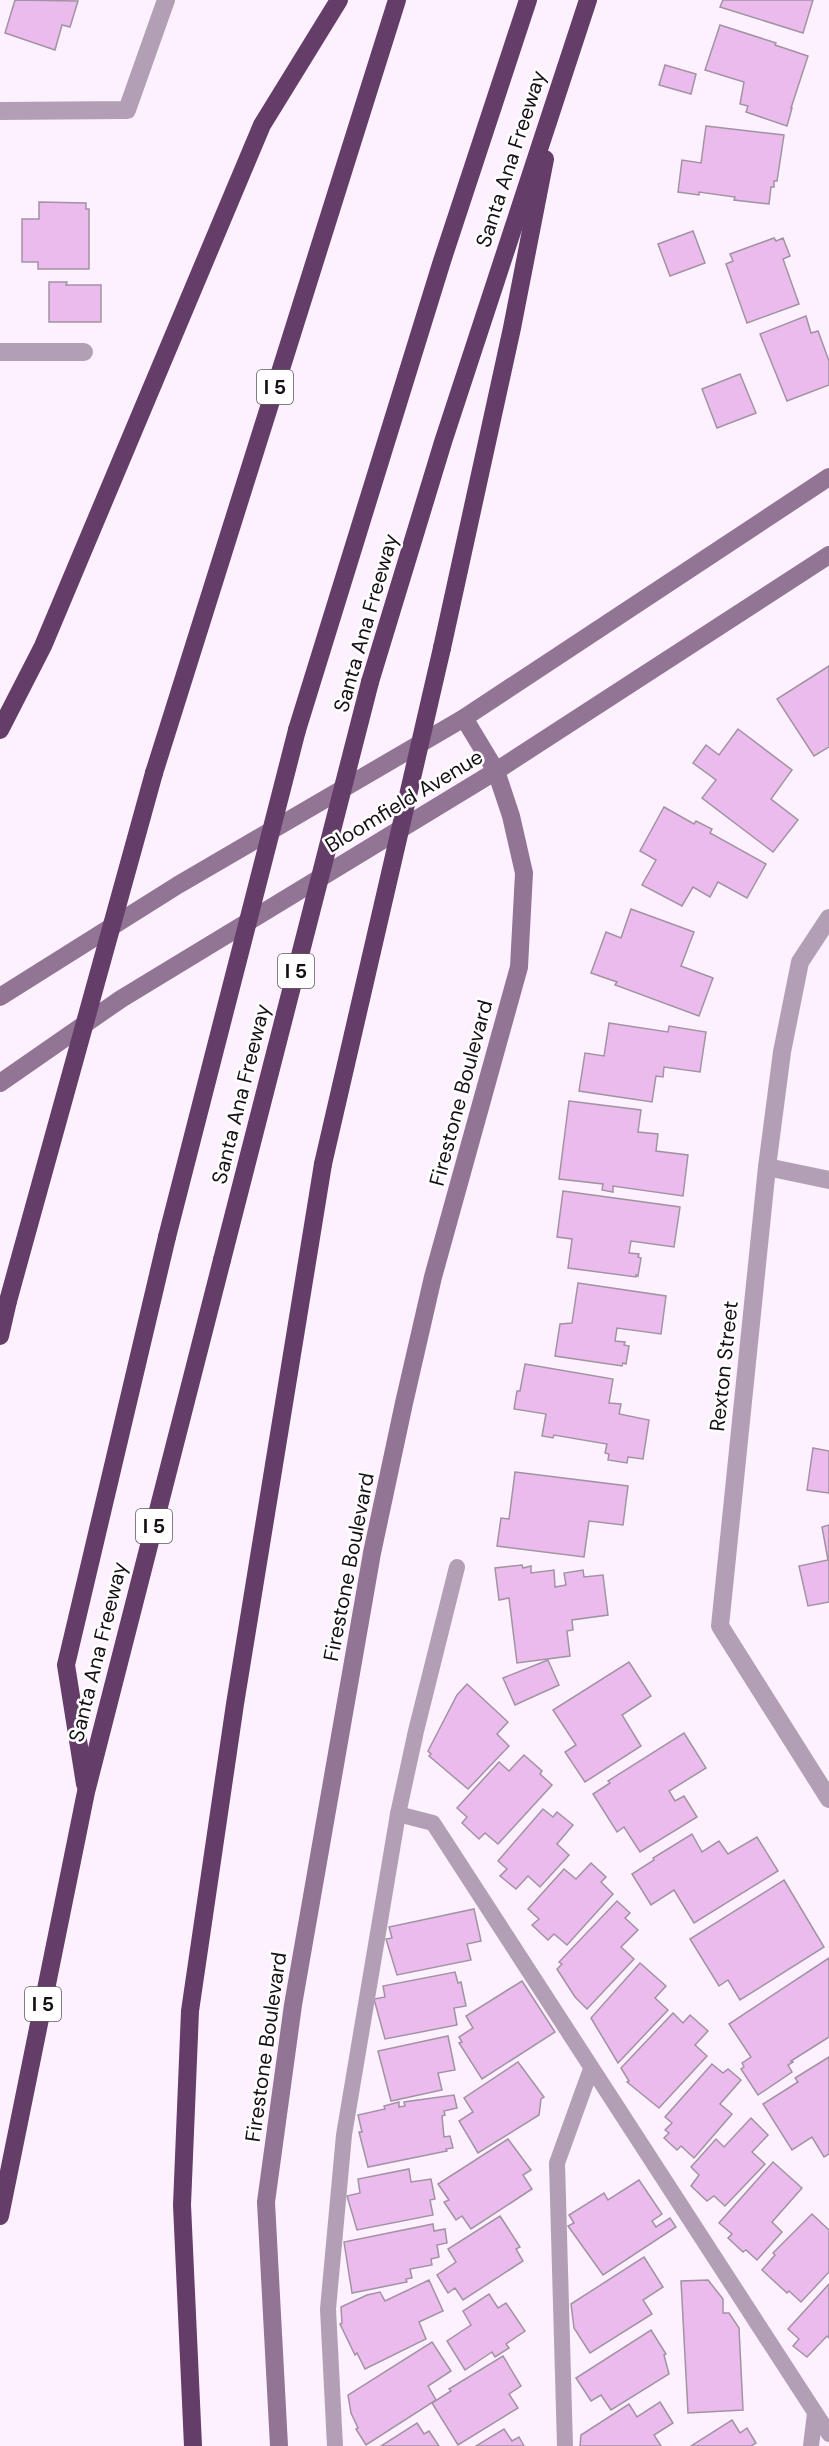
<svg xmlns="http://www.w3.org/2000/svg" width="829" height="2446" font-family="'DM Sans',sans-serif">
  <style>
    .building { fill: #ebbbee; stroke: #a193a2; stroke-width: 1.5 }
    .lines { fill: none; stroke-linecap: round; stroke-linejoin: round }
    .lane { stroke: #b39fb5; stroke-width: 16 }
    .street { stroke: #b39fb5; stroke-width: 18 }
    .secondary { stroke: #927594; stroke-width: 18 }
    .highway { stroke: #653d69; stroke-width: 18 }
    .highway-bridge { stroke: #653d69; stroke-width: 18 }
    .labels { text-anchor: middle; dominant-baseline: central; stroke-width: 5; stroke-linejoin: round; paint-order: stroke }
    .shield { fill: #fff; stroke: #5b585b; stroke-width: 1.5 }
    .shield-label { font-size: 20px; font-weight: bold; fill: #151015 }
    .street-label { font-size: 21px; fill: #151015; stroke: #fff }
  </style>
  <rect width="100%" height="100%" fill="#fef1ff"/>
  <g class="building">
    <path d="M15,0l63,1 -8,26 -8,-2 -7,25 -50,-17z"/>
    <path d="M723,0h90l-10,33 -83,-26z"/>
    <path d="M720,25l56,18 -1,2 33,11 -17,52h1l-5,18 -41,-14 2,-6 -8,-2 4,-22 -39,-12z"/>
    <path d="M665,65l31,9 -5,20 -32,-9z"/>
    <path d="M706,126l78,9 -7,46h-3v6h-3l-2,17 -35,-4 1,-3 -36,-5v3l-21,-3 4,-32 19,3z"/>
    <path d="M39,202l47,1v6h3v60h-51v-7h-16v-43h17z"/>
    <path d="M693,231l12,32 -35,13 -12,-32z"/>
    <path d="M774,238l2,3 7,-3 7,18 -7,3 16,45 -52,19 -21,-59 7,-3 -3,-7z"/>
    <path d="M49,282h18l-1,3h35v37h-52z"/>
    <path d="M806,316l5,17 7,-2 11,30v24l-42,16 -27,-67z"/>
    <path d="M740,374l16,39 -39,15 -15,-39z"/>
    <path d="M829,666v81l-15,9 -37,-57z"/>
    <path d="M738,729l54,41 -21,29 27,21 -25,32 -71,-54 14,-18 -23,-17 13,-18 13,10z"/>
    <path d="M664,807l30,17 2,-3 16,8 -2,4 56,31 -19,34 -29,-16 -8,15 -17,-10 -11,19 -40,-21 14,-25 -16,-9z"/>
    <path d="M631,909l63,23 -13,34 32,12 -14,38 -84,-31 2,-3 -26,-9 15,-41 15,6z"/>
    <path d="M609,1023l59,9 1,-6 37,6 -6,40 -36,-5 -1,10 -7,-1 -4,26 -73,-11 6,-38 19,3z"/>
    <path d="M569,1101l72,9 -3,22 20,2 -2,17 32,4 -5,41 -70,-10v6l-11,-2 1,-6 -44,-5z"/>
    <path d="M563,1191l117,16 -6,40 -43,-6 -2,12 10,1 -1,3 3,1 -3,18 -2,-1v2l-68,-9 4,-29 -15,-2z"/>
    <path d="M578,1283l88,13 -5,38 -44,-6 -2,13 10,1 -1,3 5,1 -3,18 -3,-1 -1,3 -67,-10 5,-32 12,-1z"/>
    <path d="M525,1364l88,15 -4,24 12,1 -2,10 30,6 -6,39 -15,-2 -1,6 -19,-3 1,-6 -4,-1 2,-9 -53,-9 -1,3 -11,-2 4,-22 -32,-5 3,-18h3z"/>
    <path d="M813,1448l16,3v42l-22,-3z"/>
    <path d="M515,1472l113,14 -5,39 -34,-4 -5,36 -87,-11 4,-28 8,1z"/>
    <path d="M829,1525v77l-21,4 -9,-40 29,-6 -6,-33z"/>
    <path d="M522,1565l1,3 8,-2v7l23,-3 1,17 11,-2 -2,-12 19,-3 1,7 19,-2 5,40 -36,5 1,10 -6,1 3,25 -53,7 -8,-65 -10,2 -4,-32z"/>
    <path d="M548,1660l11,25 -44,20 -12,-27z"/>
    <path d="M629,1662l22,34 -29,19 19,31 -56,36 -20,-30 11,-7 -23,-35z"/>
    <path d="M467,1684l41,38 -11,12 12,12 -41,43 -39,-33 2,-2 -3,-3 29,-56z"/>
    <path d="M684,1733l22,35 -37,23 6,10 9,-5 13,21 -57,35 -16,-25 -7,5 -24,-38 17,-11 -2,-2z"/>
    <path d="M524,1755l18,16 -2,3 12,11 -54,59 -13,-11 -6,6 -17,-16 5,-6 -10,-9 42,-46 10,9z"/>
    <path d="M543,1809l10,8 4,-5 16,13 -16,19 12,11 -29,32 -12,-11 -12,13 -16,-13 7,-7 -9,-8z"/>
    <path d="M692,1834l10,18 17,-11 9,13 29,-17 21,34 -84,52 -20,-33 -23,15 -19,-31 22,-14 -1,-2z"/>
    <path d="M591,1863l15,14 -5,5 12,12 -46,51 -13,-11 -6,6 -16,-15 7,-6 -11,-10 36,-40 12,10z"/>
    <path d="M784,1880l40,67 -84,53 -12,-20 -9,6 -29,-47z"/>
    <path d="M617,1901l13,12 -5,5 13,12 -17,17 13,12 -47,50 -12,-12 -18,-28 5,-5 -3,-2z"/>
    <path d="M474,1909l7,32 -14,3 4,16 -74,15 -11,-36 6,-1 -3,-11z"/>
    <path d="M829,1958v79l-38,24 2,1 -5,3 4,7 -34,23 -17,-26 3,-2 -2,-4 9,-6 -22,-33z"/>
    <path d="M640,1963l26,23 -11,12 13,12 -50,53 -27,-45z"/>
    <path d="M455,1972l3,11 3,-1 5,24 -12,2 3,17 -72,14 -11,-40 11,-2 -2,-11z"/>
    <path d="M522,1981l33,51 -73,47 -23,-36 3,-1 -3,-5 14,-9 -7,-12z"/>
    <path d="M673,2013l10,10 7,-8 18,16 -13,14 12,11 -48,52 -32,-26 2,-1 -8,-13z"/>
    <path d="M448,2036l7,34 -17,3 4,17 -51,11 -13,-50z"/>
    <path d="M829,2057v97l-5,3 -12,-20 -20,13 -29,-46 35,-22 -3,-4z"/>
    <path d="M518,2062l26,35 -3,2 -2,16 -61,38 -19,-32 14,-9 -9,-14z"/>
    <path d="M712,2064l11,9 5,-4 13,11 -21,24 12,10 -38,44 -13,-12 -4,4 -13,-12 5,-5 -4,-3 7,-7 -7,-6z"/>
    <path d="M454,2095l3,13 -13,3 1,4 -3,1 2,21 6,-1 3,12 -7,1 1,2 -79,16 -9,-35h3l-4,-17 27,-6 -1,-3 15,-4v5l6,-1 -1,-4z"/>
    <path d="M751,2118l17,17 -16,17 13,12 -40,42 -11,-10 -7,5 -16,-15 8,-11 -8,-8 25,-28 8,8z"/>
    <path d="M508,2139l23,31 -8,5 9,14 -61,40 -9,-13 -6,4 -12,-18 5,-2 -11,-16z"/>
    <path d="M773,2162l29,26 -30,34 10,10 -25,28 -11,-10 -3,2 -15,-14 4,-4 -13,-11z"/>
    <path d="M409,2169l2,13 20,-3 4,20 -5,1 3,15 -76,15 -10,-34 13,-3 -2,-14z"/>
    <path d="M639,2180l23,34 -10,7 4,6 14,-9 6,9 -73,48 -35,-49 6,-3 -5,-8 35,-22 4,7z"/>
    <path d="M812,2214l17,16v42l-28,30 -12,-11 -2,2 -25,-23 13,-15 -2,-2z"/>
    <path d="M500,2216l20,31 -4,2 7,12 -60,39 -8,-12 -7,5 -11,-18 19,-13 -8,-13z"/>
    <path d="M433,2224l1,7 11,-2 2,14 -10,2 2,12 -8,2 1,6 -22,4 2,9 -6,1 1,3 -55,11 -8,-51z"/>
    <path d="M644,2257l19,30 -20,13 9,14 -62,39 -16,-25 -3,-24z"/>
    <path d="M429,2280l14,31 -24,11 7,17 -61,30 -8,-16 -2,2 -15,-31 2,-1 -1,-16 26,-12 13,-3 5,9z"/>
    <path d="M708,2280l15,19v14h6l10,15 4,82 -55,3 -7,-132z"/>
    <path d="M829,2284v54l-2,-2 -20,21 -14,-11 6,-7 -11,-10z"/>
    <path d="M489,2294l9,14 8,-5 19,28 -19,13 3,4 -14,9 -3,-5 -27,18 -18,-29 24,-16 -8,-14z"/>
    <path d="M651,2330l15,24 -2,1 5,19 -58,36 -10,-15 -10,6 -15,-23z"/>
    <path d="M432,2342l19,29 -23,15 8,14 -70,45 -10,-16 2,-1 -7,-15 -3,-18z"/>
    <path d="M503,2356l18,30 -12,8 9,14 -60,37 -26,-42 19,-12 -2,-2z"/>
    <path d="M660,2402l13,21 -19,12 7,11h-81l1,-11 48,-31 8,13z"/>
    <path d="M732,2420l8,13 7,-5 9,15 -5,3h-60z"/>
    <path d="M417,2423l7,11 5,-3 10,15h-58z"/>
    <path d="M504,2429l8,12 7,-4 5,9h-48z"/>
  </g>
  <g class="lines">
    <g class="lane">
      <path d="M398,1814l18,-83 41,-164"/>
      <path d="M335,2446l-7,-137 16,-174 54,-321 35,9 396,611"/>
      <path d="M565,2446l-8,-283 34,-94"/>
      <path d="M811,2446l4,-33"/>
    </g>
    <g class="street">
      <path d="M0,111l127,-1 39,-110"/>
      <path d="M0,352h84"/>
      <path d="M829,918l-29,44 -18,90 -15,115 -47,459 109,173"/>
      <path d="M767,1167l62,13"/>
    </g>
    <g class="secondary">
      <path d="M0,997l178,-112 286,-167 365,-241"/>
      <path d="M0,1083l121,-84 375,-228 333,-216"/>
      <path d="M279,2446l-13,-244 27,-197 79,-452 32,-150 29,-126 86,-310 5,-94 -13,-57 -15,-45 -32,-53"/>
    </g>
    <g class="highway">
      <path d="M442,648l70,-320 33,-169"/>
      <path d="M370,682l73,-240 145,-442"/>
      <path d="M0,730l43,-84 219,-521 77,-125"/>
      <path d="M297,730l145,-469 86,-261"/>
      <path d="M154,773l243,-773"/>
      <path d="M0,1336l8,-35"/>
      <path d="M85,1784l-19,-119 101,-428"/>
      <path d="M0,2216l86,-424 136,-532"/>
      <path d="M193,2446l-11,-241 8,-194 45,-307 88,-540"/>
    </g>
    <g class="highway-bridge">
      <path d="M323,1164l119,-516"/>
      <path d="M167,1237l130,-507"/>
      <path d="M222,1260l148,-578"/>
      <path d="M8,1301l146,-528"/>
    </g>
  </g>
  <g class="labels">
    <g class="shield">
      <rect x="257" y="370" width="36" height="34" rx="4.5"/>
      <rect x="278" y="954" width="36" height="34" rx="4.5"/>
      <rect x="136" y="1509" width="36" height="34" rx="4.5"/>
      <rect x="25" y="1987" width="36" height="34" rx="4.5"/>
    </g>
    <g class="shield-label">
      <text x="275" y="387">I 5</text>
      <text x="296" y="971">I 5</text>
      <text x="154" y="1526">I 5</text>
      <text x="43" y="2004">I 5</text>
    </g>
    <g class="street-label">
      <text transform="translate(511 159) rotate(-72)">Santa Ana Freeway</text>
      <text transform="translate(366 623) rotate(-74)">Santa Ana Freeway</text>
      <text transform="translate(404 801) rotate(-31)">Bloomfield Avenue</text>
      <text transform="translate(461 1093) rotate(-75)">Firestone Boulevard</text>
      <text transform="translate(241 1094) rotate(-76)">Santa Ana Freeway</text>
      <text transform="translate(724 1366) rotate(-84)">Rexton Street</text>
      <text transform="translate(349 1567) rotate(-79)">Firestone Boulevard</text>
      <text transform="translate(98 1652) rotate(-76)">Santa Ana Freeway</text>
      <text transform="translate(266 2047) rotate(-82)">Firestone Boulevard</text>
    </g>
  </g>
</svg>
